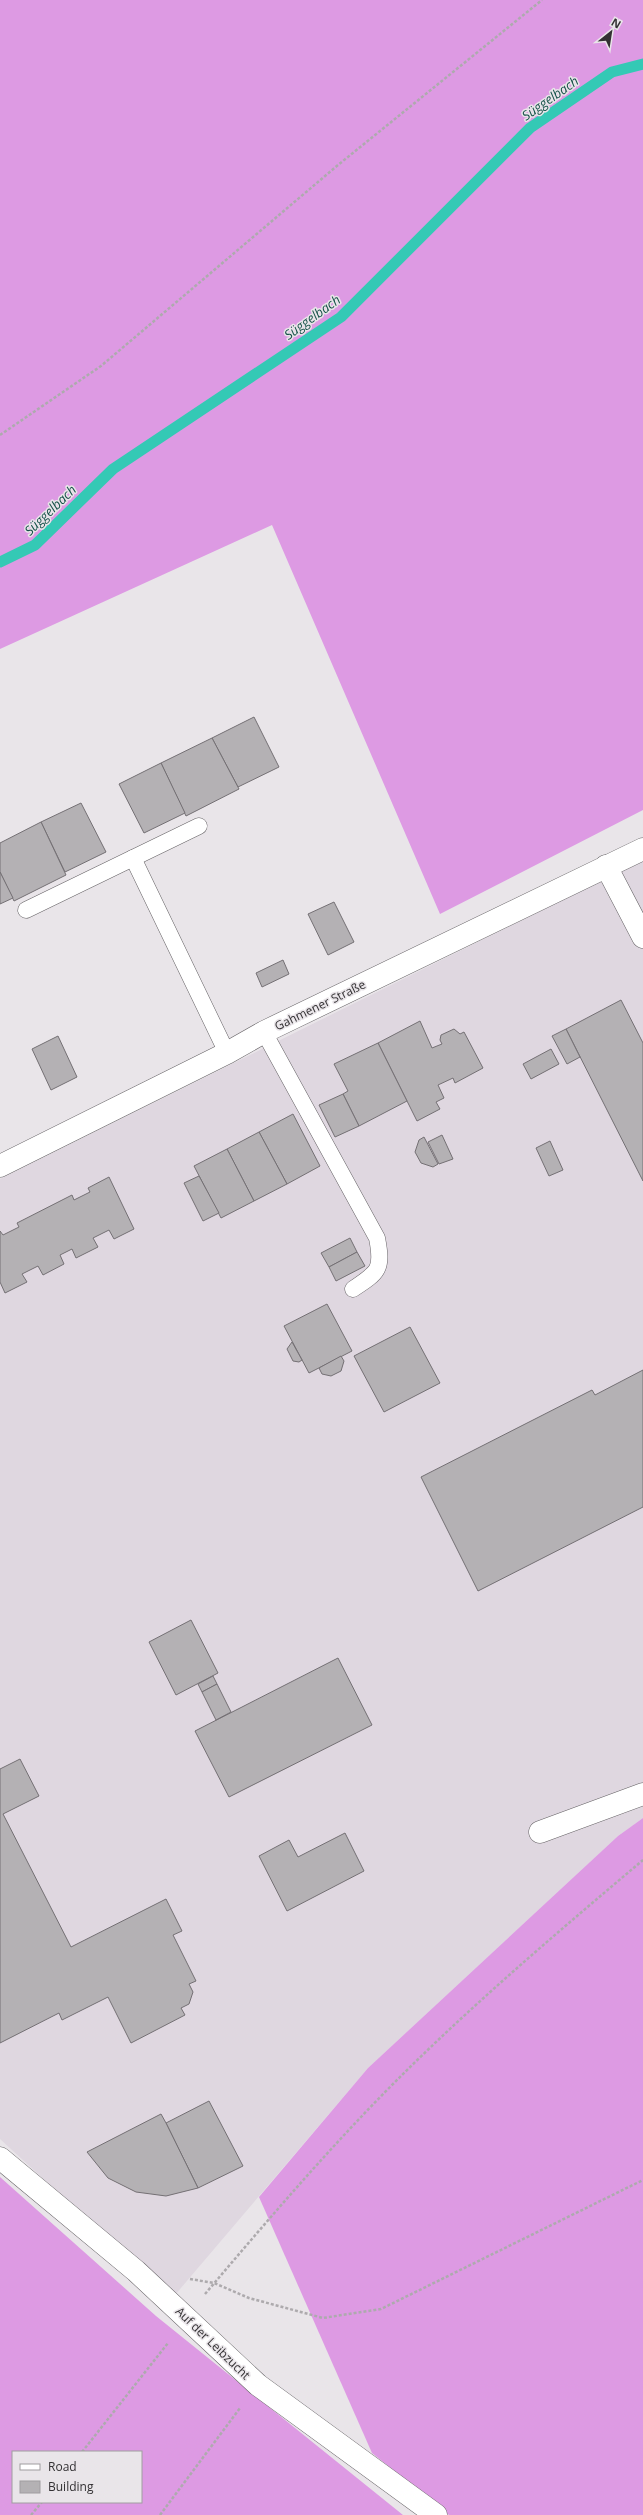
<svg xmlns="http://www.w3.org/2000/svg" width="643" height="2515" font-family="'Open Sans',sans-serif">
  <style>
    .built { fill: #dfd7e0 }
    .forest { fill: #dd9ae3; fill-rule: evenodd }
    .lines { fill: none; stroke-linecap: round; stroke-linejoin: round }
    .stream { stroke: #34c9b5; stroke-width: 11 }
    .building { fill: #b4b1b4; stroke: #747074 }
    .lane-casing { stroke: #656265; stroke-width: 17 }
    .street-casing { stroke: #656265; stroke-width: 23 }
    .secondary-casing { stroke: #656265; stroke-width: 23 }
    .path { stroke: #adaaad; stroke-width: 2.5; stroke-dasharray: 3 2; stroke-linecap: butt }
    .lane { stroke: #fff; stroke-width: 16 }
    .street { stroke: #fff; stroke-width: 22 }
    .secondary { stroke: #fff; stroke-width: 22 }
    .labels { text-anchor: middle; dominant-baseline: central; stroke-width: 3; stroke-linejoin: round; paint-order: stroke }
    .street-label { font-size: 12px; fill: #333133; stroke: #e9e5e9 }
    .water-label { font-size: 13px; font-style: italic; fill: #165149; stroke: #e9e5e9 }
  </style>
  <rect width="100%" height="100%" fill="#e9e5e9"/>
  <path class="built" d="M643,860v958l-25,18 -250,232 -193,227 -64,-54 -111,-102v-960z"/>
  <g class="forest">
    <path d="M0,0h643v810l-203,104 -168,-389 -272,124z"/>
    <path d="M643,1818v697h-194l-77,-62 -113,-256 109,-129 250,-232z"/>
    <path d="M0,2177l156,139 247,199h-403zM13,2452h128v50h-128z"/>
  </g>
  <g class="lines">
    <path class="stream" d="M0,562l35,-17 78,-76 228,-152 189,-189 82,-56 31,-8"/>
  </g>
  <g class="building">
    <path d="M254,717l25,50 -41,20 -26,-49z"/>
    <path d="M212,738l27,51 -53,27 -25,-53z"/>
    <path d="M161,763l24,50 -41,20 -25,-49z"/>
    <path d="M81,803l25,49 -41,20 -24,-50z"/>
    <path d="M41,822l25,53 -52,26 -14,-29v-29z"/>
    <path d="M0,872l13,26 -13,6z"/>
    <path d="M334,902l20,40 -26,13 -20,-41z"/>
    <path d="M283,960l6,14 -27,13 -6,-14z"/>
    <path d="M621,1000l22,43v138l-77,-152z"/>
    <path d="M420,1021l12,27 10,-4 -2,-4 1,-5 13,-6 6,5 4,-2 19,36 -28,15 -2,-5 -15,7 6,13 -8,4 4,7 -23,12 -39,-78z"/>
    <path d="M566,1029l14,28 -13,7 -15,-28z"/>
    <path d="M58,1036l19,41 -26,13 -19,-41z"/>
    <path d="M378,1043l29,58 -48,25 -16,-32 5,-3 -14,-27z"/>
    <path d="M551,1049l8,15 -28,15 -8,-15z"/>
    <path d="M343,1094l16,32 -24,11 -16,-32z"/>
    <path d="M293,1114l27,52 -33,18 -28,-52z"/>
    <path d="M259,1132l28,52 -33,17 -27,-52z"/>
    <path d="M442,1135l11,24 -14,5 -11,-22z"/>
    <path d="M424,1137l14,27 -5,3 -12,-4 -6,-11 4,-12z"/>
    <path d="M550,1141l13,29 -14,6 -13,-28z"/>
    <path d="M227,1149l27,52 -33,17 -27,-52z"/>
    <path d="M199,1176l20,37 -16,8 -19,-38z"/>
    <path d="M109,1177l25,52 -20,10 -5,-9 -16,8 5,9 -22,11 -4,-9 -12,6 4,9 -21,11 -5,-9 -16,8 5,8 -22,11 -5,-11v-51l3,4 16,-8 -2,-4 55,-28 2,5 16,-8 -2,-4z"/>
    <path d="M350,1238l7,14 -28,15 -8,-14z"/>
    <path d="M357,1252l8,14 -29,15 -7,-14z"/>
    <path d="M327,1304l25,47 -43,22 -25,-47z"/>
    <path d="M410,1327l30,56 -56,29 -30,-56z"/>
    <path d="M292,1342l10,18 -3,2 -6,-1 -6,-12z"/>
    <path d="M341,1356l3,5 -3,10 -10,5 -9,-2 -3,-6z"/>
    <path d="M643,1370v137l-165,84 -57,-114 171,-87 3,5z"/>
    <path d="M191,1620l27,53 -42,22 -27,-53z"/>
    <path d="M338,1658l34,67 -143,72 -34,-66z"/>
    <path d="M213,1676l4,8 -15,8 -4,-8z"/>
    <path d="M217,1684l14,28 -15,8 -14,-28z"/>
    <path d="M20,1759l19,37 -36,18 68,133 95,-48 16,32 -9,4 23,46 -7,3 4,8 -4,12 -8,4 4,7 -54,28 -23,-46 -46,23 -3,-7 -59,30v-274z"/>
    <path d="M345,1833l19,38 -77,40 -28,-55 30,-16 9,17z"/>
    <path d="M209,2101l34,65 -45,22 -32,-65z"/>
    <path d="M161,2114l5,9 32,65 -32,8 -30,-4 -28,-14 -21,-26z"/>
  </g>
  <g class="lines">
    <g class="lane-casing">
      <g id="lane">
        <path d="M133,858l94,195"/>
        <path d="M26,910l173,-84"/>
        <path d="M264,1032l113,206c6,31 2,34 -24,51"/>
      </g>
    </g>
    <g class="street-casing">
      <g id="street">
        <path d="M606,866l37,71"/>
        <path d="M540,1832l103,-38"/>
        <path d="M0,2158l136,113 122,114 178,130"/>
      </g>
    </g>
    <g class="secondary-casing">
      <path id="secondary" d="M0,1166l227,-113 37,-21 379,-183"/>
    </g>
    <g class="path">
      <path d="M0,435l101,-69 237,-201 204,-165"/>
      <path d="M190,2279l24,4 35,15 74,20 58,-9 262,-129"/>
      <path d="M205,2294c51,-60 102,-120 156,-177 87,-92 185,-175 282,-257"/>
      <path d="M82,2452l86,-109"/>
      <path d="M31,2515l11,-13"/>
      <path d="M160,2515l80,-107"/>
    </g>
    <use href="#lane" class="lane"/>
    <use href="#street" class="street"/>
    <use href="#secondary" class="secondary"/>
  </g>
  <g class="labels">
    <g class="street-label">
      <text transform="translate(320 1005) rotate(-26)">Gahmener Straße</text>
      <text transform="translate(213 2343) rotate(44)">Auf der Leibzucht</text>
    </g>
    <g class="water-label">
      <text transform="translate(550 98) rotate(-35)">Süggelbach</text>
      <text transform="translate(312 317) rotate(-36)">Süggelbach</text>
      <text transform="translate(50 510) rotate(-44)">Süggelbach</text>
    </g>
  </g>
  <rect x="12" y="2451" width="130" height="52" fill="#e9e5e9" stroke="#a09da0"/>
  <rect x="20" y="2464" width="20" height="6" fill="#ffffff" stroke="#a09da0"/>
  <text x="48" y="2471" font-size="12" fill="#333133">Road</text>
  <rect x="20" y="2481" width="20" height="12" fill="#b4b1b4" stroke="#a09da0"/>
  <text x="48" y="2491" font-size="12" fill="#333133">Building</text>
  <g transform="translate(611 32) rotate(30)" stroke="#e9e5e9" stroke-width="3" paint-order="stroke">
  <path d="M0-3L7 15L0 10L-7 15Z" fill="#333133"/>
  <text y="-6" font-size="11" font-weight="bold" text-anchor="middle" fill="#333133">N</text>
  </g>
</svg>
